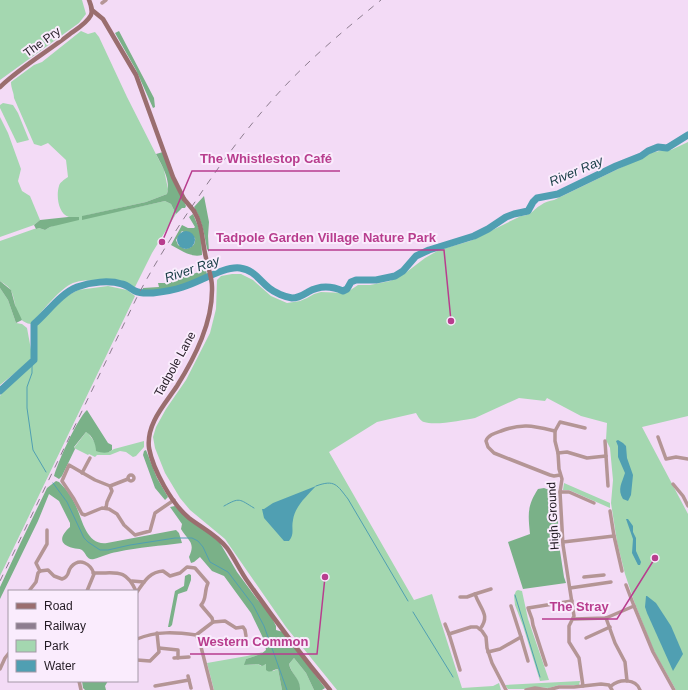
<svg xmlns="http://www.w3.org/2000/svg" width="688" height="690" font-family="Helvetica,sans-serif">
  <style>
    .green { fill: #a4d7b0 }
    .forest { fill: #7ab188; fill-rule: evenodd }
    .water { fill: #509fb2 }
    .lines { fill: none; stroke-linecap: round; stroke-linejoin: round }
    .stream { stroke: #509fb2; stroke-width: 1 }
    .river { stroke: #509fb2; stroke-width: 7 }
    .street { stroke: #b49595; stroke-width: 3.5 }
    .secondary { stroke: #9a6e6f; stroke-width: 4.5 }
    .rail { stroke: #8d7d8f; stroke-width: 1; stroke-dasharray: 7 7; stroke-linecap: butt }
    .secondary-bridge { stroke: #9a6e6f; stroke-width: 4.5 }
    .labels { text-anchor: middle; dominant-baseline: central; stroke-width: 4; stroke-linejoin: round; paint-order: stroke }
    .street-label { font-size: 12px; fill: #231b24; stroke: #faecfd }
    .water-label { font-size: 13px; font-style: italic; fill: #183d46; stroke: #faecfd }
    .leader { fill: none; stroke: #b83d8e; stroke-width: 1.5 }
    .callout-dot { fill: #b83d8e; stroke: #faecfd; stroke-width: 1.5 }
    .callout-label { font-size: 13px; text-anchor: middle; font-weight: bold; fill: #b83d8e; stroke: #faecfd; stroke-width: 4; stroke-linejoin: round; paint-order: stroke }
  </style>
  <rect width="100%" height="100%" fill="#f3dbf6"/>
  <g class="green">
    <path d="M0,0h82l4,14 -7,9 -79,57z"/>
    <path d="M81,31l7,3 7,-2 4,5 28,60 37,73 4,19 -1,5 -21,8 -63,14 46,-7 36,-8 6,3 5,10 -24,39 -17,34 -3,1c-14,-10 -18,-9 -35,-8 -8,0 -16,0 -24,3 -13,5 -32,30 -42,41 -18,-2 -14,-25 -21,-35 -2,-3 -7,-6 -10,-8v-40l34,-12 5,-1 6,2 5,-3 29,-10c-3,0 -7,1 -10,0 -11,-3 -13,-22 -10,-31 1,-4 5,-6 9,-9l-2,-17 -18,-17 -7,3 -7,-2 -20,-46c0,-6 -3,-9 -3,-16l23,-17 8,-3z"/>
    <path d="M3,103l10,2 5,8 11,27 -12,3 -17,-35v-3z"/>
    <path d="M0,117l8,16 13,36 -3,12 4,10 8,5 10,24 -6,5 -34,12z"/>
    <path d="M688,142v274l-46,11 46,87v176h-12l-22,-39 -19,-47 -10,-30 -8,-32 -6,-39 2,-23 -3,-32 -4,-8 1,-17 -26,-7 -34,-18 -2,3 -26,-3 -44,20c-11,2 -40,8 -51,4 -4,-1 -6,-6 -8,-9l-39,9 -48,30 85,148 18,-6 30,94 31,-2 6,-3 2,7h-164l-51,-63 -61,-88 -35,-29 -10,-12 -15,-25 -10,-25 -2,-11 3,-10 10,-18 20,-29 24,-47 6,-24 1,-29 4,-4 11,-2h9l12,6 18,16 16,7 13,-2 7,-3 7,-4 7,-2 25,1 12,-8h12l20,-4 14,-7 21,-16 14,-8 31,-9 51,-25c12,-1 11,-6 20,-11 4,-3 8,-4 13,-5l97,-47 8,-2 12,-1z"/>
    <path d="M108,286l19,4 8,6 -135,280v-180l4,-7 31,-27 1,-37 29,-28 13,-7z"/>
    <path d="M0,288l8,12 8,23 6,1 5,4 5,27 -2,6 -30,24z"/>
    <path d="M86,432l2,1 8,11 13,8 5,-3 30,-8v6l-8,9 -3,1 -7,-5 -6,-1 -10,4h-13l-2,2 -6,-3 -1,1 -14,-7z"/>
    <path d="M564,483l46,20v5l-41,-18h-6z"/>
    <path d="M518,590l4,1 6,28 21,61 -9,1 -17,-55 -8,-21 -1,-9 2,-5z"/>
    <path d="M263,652l-2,2 -15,5 -1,6 13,-1 3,2 4,-2 2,1 -1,3 7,3 5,-2 4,21h-68l-7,-27 40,-7z"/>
    <path d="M294,658l12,15 8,17h-14c-1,-13 -8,-15 -11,-26z"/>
    <path d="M580,681l-1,4h-20l-10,3 -12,-1 -12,2h-17l-3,-4z"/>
  </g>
  <g class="forest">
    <path d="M119,31l35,67 1,9 -2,1 -17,-38 -21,-37z"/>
    <path d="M163,152l23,54 -1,2h-3l-6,6 -5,-10 -6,-3 -83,19v-4l64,-14 21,-8c4,-14 -5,-28 -11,-40z"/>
    <path d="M204,196l5,26 -1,14 1,16 -2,-3c-3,-16 -5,-29 -13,-42z"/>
    <path d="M193,214l8,19 1,22c-11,3 -21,-5 -31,-10l11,-20 6,3h6l1,-1 -6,-10zM182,231l13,7c1,7 -4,10 -10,11l-7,-4 -2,-5z"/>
    <path d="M68,217h11v3l-29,7 -5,3 -6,-2 -3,1 -2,-4 6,-5z"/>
    <path d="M204,259l3,16 -3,3c-19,6 -41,14 -62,13l1,-3 16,-1 -1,-4h13v-2l28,-9 -2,-11z"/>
    <path d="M0,281l11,9 4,15 7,15 -6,3 -8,-23 -8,-12z"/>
    <path d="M87,410l21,33 4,2v5c-5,4 -10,3 -16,1 0,-7 -4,-16 -10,-19l-12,15 1,2 -13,27 -3,3 -5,-3c4,-14 23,-57 33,-66z"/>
    <path d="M146,450l11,28 11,19 -3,3 -10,-12 -12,-33 1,-4z"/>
    <path d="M56,481l3,1c6,6 12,13 15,20 8,14 11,44 33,41l69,-13 3,3 3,10c-21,3 -43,4 -65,9 -8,1 -16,5 -23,7 -7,2 -8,-6 -12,-9 -3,-2 -6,-1 -9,-2 -16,-4 -12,-13 -3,-21v-4l-11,-22 -10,-7 -11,27 -38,78v-12l20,-43 27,-56z"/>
    <path d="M544,488l8,3 4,4 4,56 4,26 2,6 -43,6 -15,-47 22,-8c-2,-20 -3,-28 8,-45z"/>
    <path d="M175,506l13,13 22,15 10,9 17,29 20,27 13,15 6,12v4l7,2 42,56 -3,2h-8l-8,-17 -12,-15 -5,6c2,10 12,15 11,26h-18l-4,-21c-5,0 -7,5 -12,1v-6l-4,2 -4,-2 -14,1 2,-6 15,-5 5,-4 -2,-10 -13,-27 -27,-37 -12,-5 -12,-14 -6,5 -3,1 -2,-6c7,-15 -1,-16 -8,-28l1,-5 -12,-17z"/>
    <path d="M189,574l2,1v5l-4,11 -9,3 -6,31 -2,2h-2l7,-36 9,-5 1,-10z"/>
    <path d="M82,681h26l-3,5 1,4h-21l-2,-2z"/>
  </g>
  <g class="water">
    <circle cx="186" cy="240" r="9"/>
    <path d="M618,440l5,3 3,3 1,12 6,17 -2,20 -3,6 -5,-2c-6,-10 -1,-16 2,-26l-7,-16v-11l-2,-5z"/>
    <path d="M316,486c-9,10 -21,20 -23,34 -2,9 2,13 -4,21h-5l-20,-23 -2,-9h2l9,-6z"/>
    <path d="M626,519h2l5,7v6l3,6v13l5,11 -1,3h-2l-6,-12 1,-14z"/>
    <path d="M646,596h1l9,7 15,23 12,28 -10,17 -26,-58 -2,-6z"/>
  </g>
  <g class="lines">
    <g class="stream">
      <path d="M32,362v11l-5,14v21l6,42 13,22"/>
      <path d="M53,483l14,19 17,36 4,4 12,8h8l22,-5 45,-7h17l6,3 5,6 7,15 18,10 25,33 11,21 23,64"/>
      <path d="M316,486c19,-7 21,-1 32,13l60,102"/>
      <path d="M224,506c16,-9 15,-7 30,2"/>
      <path d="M515,595l25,82"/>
      <path d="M413,612l40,65"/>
    </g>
    <path class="river" d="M0,391l34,-31v-36c13,-11 27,-31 43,-37 14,-5 32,-7 45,-3 5,1 9,5 13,7 6,3 13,2 18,2 10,-1 21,-3 30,-6 17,-5 41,-21 57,-19 14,2 19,12 29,20 6,5 16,9 23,10 7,0 11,-3 16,-6 12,-7 24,-6 35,-1l4,-2 4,-7 5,-2h20l19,-4 8,-5 13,-15 13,-6 45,-14 14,-7 18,-12 8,-3 14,-3 5,-9 4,-4 21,-4 58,-28 25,-10 7,-5 10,-4 9,1 21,-13"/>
    <g class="street">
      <path d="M102,3l4,-3"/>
      <path d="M555,431c-22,-5 -33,-8 -54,0 -6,2 -13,4 -15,10l2,6 6,6 56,22 4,1 6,-1"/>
      <path d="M658,437l8,22 10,-2 12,2"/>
      <path d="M605,441l1,15"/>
      <path d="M558,453l9,-1 20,6 19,-2 2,30"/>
      <path d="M82,473l8,-15"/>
      <circle cx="131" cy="478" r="3"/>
      <path d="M673,484l10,12 5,10"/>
      <path d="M110,486l18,-7"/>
      <path d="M560,492h9l25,11"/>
      <path d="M106,508l1,-6 5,-11 -2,-5 -15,-6 -26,-15 -7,16 12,18 8,15 3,1 17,-7 7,1 8,5 7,11 11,10 15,-4 5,-18 19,-13"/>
      <path d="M614,536l8,35"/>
      <path d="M563,542l51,-6 -4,-25"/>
      <path d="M40,571l8,-1 6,6 8,3c8,-3 5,-7 9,-12 9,-10 20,-3 23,7l-7,17"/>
      <path d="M40,571l-4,-8 11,-19v-14"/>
      <path d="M93,573c22,1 32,-6 43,18"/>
      <path d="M584,577l20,-2"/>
      <path d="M132,581l12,1"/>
      <path d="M626,585l8,21 19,46 21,38"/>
      <path d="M570,588l41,-6"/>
      <path d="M29,591l7,-9 2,-9 2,-2"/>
      <path d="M137,592c7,-10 12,-20 26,-21l7,5 10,-3 7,-6 8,1 13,15c-4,8 -1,16 -7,22l11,13 1,4 -17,13"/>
      <path d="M460,597h7l8,-3"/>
      <path d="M606,618l9,25 10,19 2,19"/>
      <path d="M574,619l32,-1 28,-12"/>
      <path d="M213,622l12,-1 11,7 7,-1 2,3 1,6"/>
      <path d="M445,624l4,10"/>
      <path d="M480,629c11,-14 0,-20 -5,-35l16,-5"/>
      <path d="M521,637l7,24"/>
      <path d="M586,638l24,-11"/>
      <path d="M137,639c20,-8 38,-7 59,-4l4,8 12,47"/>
      <path d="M159,648l19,2v8"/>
      <path d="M488,652l12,-3 21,-12 -10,-31"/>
      <path d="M174,658l15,-1"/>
      <path d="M137,660l13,1 9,-9 -2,-19"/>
      <path d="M546,665l-13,-40 -1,-6 -4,-11 44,-7"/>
      <path d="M0,669l5,-11 4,-5"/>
      <path d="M460,670l-11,-36 22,-7h6l5,4 4,6 1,11 5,15 14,27"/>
      <path d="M188,676l3,12"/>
      <path d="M79,681l2,9"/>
      <path d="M155,686l34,-6"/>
      <path d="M583,686l-4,-28 -10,-16v-16l5,-10 -11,-71 -3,-53 2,-13 -3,-10 -1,-16 -3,-12v-10l5,-9 25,6"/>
      <path d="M611,686c8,-7 25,-8 29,4"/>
      <path d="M526,690l9,-2 13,2 11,-3h15l27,-3 8,1 3,5"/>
    </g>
    <g class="secondary">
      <path d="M92,10l11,9 33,56 37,102 11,22"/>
      <path d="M0,87c21,-20 47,-35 70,-53 7,-5 17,-11 21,-19 2,-5 0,-10 -2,-15"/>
      <path d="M194,211c9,15 8,31 12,47 2,10 6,19 6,29 1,35 -17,70 -35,99 -12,18 -31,38 -28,62 4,22 23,56 40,70 13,10 28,17 38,30 8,11 13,23 21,34 26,37 53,73 82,108"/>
    </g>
    <path class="rail" d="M0,581l137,-284c18,-34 38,-66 60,-98 26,-39 55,-78 87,-112 30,-32 64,-60 97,-87"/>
    <path class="secondary-bridge" d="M184,199l10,12"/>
  </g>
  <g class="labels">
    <g class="street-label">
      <text transform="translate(42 42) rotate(-36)">The Pry</text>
      <text transform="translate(175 364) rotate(-61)">Tadpole Lane</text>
      <text transform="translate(553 516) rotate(-93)">High Ground</text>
    </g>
    <g class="water-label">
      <text transform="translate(576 171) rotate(-23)">River Ray</text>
      <text transform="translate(192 269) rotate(-19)">River Ray</text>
    </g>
  </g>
  <path class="leader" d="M162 242L192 171H340M451 321L444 250H208M655 558L617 619H542M325 577L317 654H190"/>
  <g class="callout-dot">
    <circle cx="162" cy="242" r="4"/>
    <circle cx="451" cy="321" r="4"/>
    <circle cx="655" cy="558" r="4"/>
    <circle cx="325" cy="577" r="4"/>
  </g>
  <g class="callout-label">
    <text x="266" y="163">The Whistlestop Café</text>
    <text x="326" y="242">Tadpole Garden Village Nature Park</text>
    <text x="579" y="611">The Stray</text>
    <text x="253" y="646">Western Common</text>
  </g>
  <rect x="8" y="590" width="130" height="92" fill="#faecfd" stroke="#a498a6"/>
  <rect x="16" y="603" width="20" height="6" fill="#9a6e6f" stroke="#a498a6"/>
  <text x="44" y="610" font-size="12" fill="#231b24">Road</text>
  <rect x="16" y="623" width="20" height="6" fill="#8d7d8f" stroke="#a498a6"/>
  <text x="44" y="630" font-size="12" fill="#231b24">Railway</text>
  <rect x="16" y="640" width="20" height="12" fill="#a4d7b0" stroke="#a498a6"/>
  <text x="44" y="650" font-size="12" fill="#231b24">Park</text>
  <rect x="16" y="660" width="20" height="12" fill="#509fb2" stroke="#a498a6"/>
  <text x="44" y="670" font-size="12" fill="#231b24">Water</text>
</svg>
